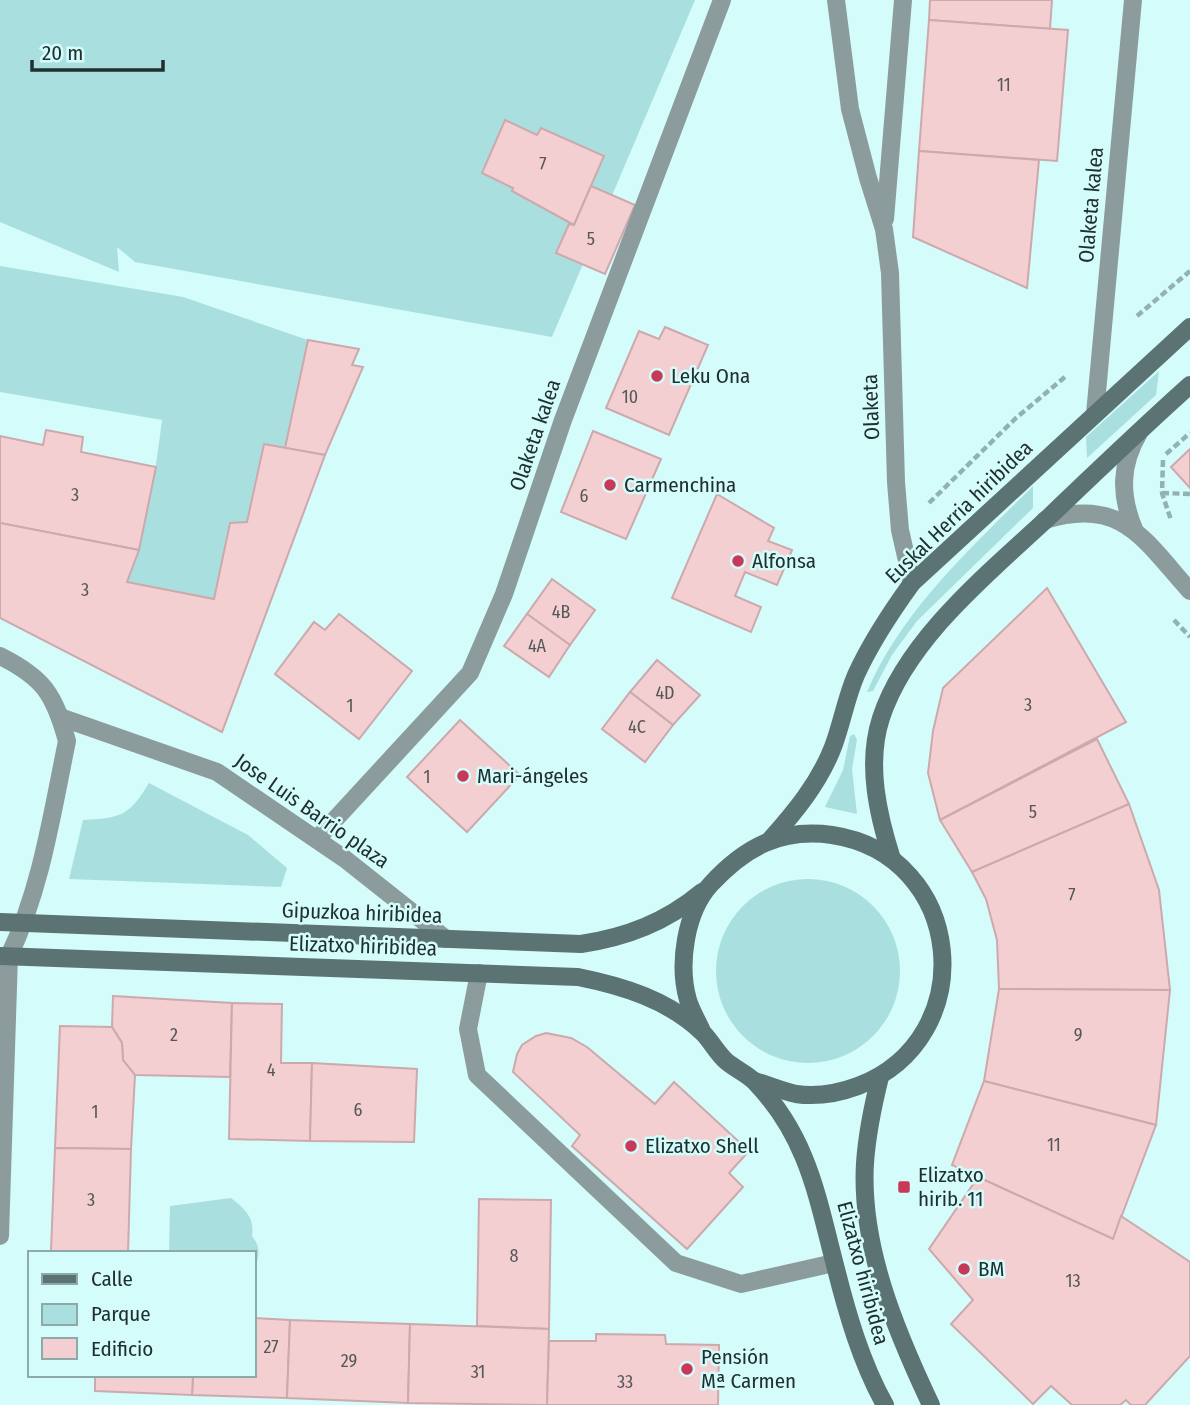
<svg xmlns="http://www.w3.org/2000/svg" width="1190" height="1405" font-family="'Fira Sans Condensed',sans-serif">
  <style>
    .green { fill: #a9e0df }
    .building { fill: #f3cfd2; stroke: #cca9ac; stroke-width: 2 }
    .lines { fill: none; stroke-linecap: round; stroke-linejoin: round }
    .path { stroke: #92b1b0; stroke-width: 4.5; stroke-dasharray: 7 3.5; stroke-linecap: butt }
    .lane { stroke: #8c9c9c; stroke-width: 18 }
    .street { stroke: #8c9c9c; stroke-width: 18 }
    .secondary { stroke: #5c7373; stroke-width: 18 }
    .poi-dot { fill: #c83858; stroke: #d4fcfb; stroke-width: 2.5 }
    .labels { text-anchor: middle; dominant-baseline: central; stroke-width: 5; stroke-linejoin: round; paint-order: stroke }
    .number-label { font-size: 18px; fill: #555758 }
    .street-label { font-size: 21px; fill: #202f2f; stroke: #d4fcfb }
    .poi-label { font-size: 21px; fill: #202f2f; stroke: #d4fcfb; text-anchor: start }
  </style>
  <rect width="100%" height="100%" fill="#d4fcfb"/>
  <g class="green">
    <path d="M0,0h695l-143,337 -417,-75 -18,-15 2,25 -119,-50z"/>
    <path d="M0,266l183,31 125,43 -23,108 -21,-4 -17,78 -18,2 -15,75 -87,-17c20,-52 28,-107 35,-162l-162,-28z"/>
    <path d="M1159,371l-3,24 -69,63 -1,-21z"/>
    <path d="M1033,486v22l-116,113 -25,34 -19,36 -6,1c35,-82 104,-144 166,-206z"/>
    <path d="M854,734l3,6 -5,29 5,45 -32,-7 18,-37 7,-34z"/>
    <path d="M149,783l99,52 39,33 -6,19 -212,-8 14,-59c38,-2 46,-4 66,-37z"/>
    <circle cx="808" cy="971" r="92"/>
    <path d="M231,1198c14,11 24,20 21,38 9,11 8,20 2,33v-16h-85l1,-47z"/>
  </g>
  <g class="building">
    <path d="M930,0h122l-2,29 -121,-9z"/>
    <path d="M929,20l139,10 -11,131 -138,-10z"/>
    <path d="M505,120l32,15 4,-7 63,28 -30,69 -62,-34 1,-3 -31,-15z"/>
    <path d="M919,151l120,9 -12,128 -114,-51z"/>
    <path d="M591,186l44,19 -30,69 -49,-21 13,-29 5,1z"/>
    <path d="M665,327l43,18 -39,90 -63,-27 33,-77 20,8z"/>
    <path d="M308,340l51,9 -7,16 11,2 -38,88 -40,-7z"/>
    <path d="M46,430l37,7 -2,15 75,15 -17,83 -139,-27v-87l43,9z"/>
    <path d="M593,431l68,28 -35,80 -65,-27z"/>
    <path d="M264,444l61,11 -103,277 -222,-114v-95l139,27 -12,32 87,17 16,-76 17,-1z"/>
    <path d="M1190,449v39l-19,-21z"/>
    <path d="M717,494l57,34 -6,13 24,9 -15,35 -32,-13 -10,24 26,11 -10,25 -79,-34z"/>
    <path d="M552,579l43,31 -25,35 -43,-31z"/>
    <path d="M1047,588l79,134 -186,98 -12,-47 5,-42 10,-43z"/>
    <path d="M339,614l73,57 -53,68 -84,-65 39,-52 11,8z"/>
    <path d="M527,614l43,31 -21,32 -45,-31z"/>
    <path d="M657,660l43,35 -27,30 -43,-33z"/>
    <path d="M630,692l43,33 -28,37 -43,-33z"/>
    <path d="M460,720l60,55 -53,57 -60,-55z"/>
    <path d="M1097,739l32,65 -157,68 -32,-52z"/>
    <path d="M1129,804l30,86 11,100 -171,-1 -2,-49 -11,-41 -14,-27z"/>
    <path d="M999,989l171,1 -14,135 -172,-44z"/>
    <path d="M113,996l119,7 -2,74 -95,-2 -12,-15 -1,-17 -10,-16z"/>
    <path d="M232,1003l50,1 -1,59h31l-2,78 -81,-2z"/>
    <path d="M60,1026l52,1 10,16 1,17 12,15 -4,74 -76,-1z"/>
    <path d="M546,1033l25,5 16,9 68,57 19,-22 75,69 -20,22 14,14 -56,62 -115,-103 8,-11 -67,-63 4,-18 5,-9 14,-9z"/>
    <path d="M312,1063l105,6 -3,73 -104,-1z"/>
    <path d="M984,1081l172,44 -43,114 -161,-74z"/>
    <path d="M55,1148l76,1 -3,104 -77,-2z"/>
    <path d="M978,1177l135,62 8,-23 69,46v94l-45,49h-14l-5,-5 -6,5h-48l-21,-19 -18,18 -82,-80 22,-24 -44,-51z"/>
    <path d="M479,1199l72,1 -2,129 -72,-3z"/>
    <path d="M254,1318l36,2 -3,78 -95,-3 1,-20h61z"/>
    <path d="M290,1320l120,4 -2,79 -121,-5z"/>
    <path d="M410,1324l139,5 -2,76 -139,-2z"/>
    <path d="M596,1334l69,1 1,9 53,1 -1,60h-171l2,-64h47z"/>
    <path d="M95,1375h98l-1,20 -97,-4z"/>
  </g>
  <g class="lines">
    <g class="path">
      <path d="M1137,316l53,-45"/>
      <path d="M1166,454l24,-21"/>
      <path d="M1163,460l-1,33 9,27"/>
      <path d="M1162,493l28,1"/>
      <path d="M929,503l87,-85 50,-42"/>
      <path d="M1174,620l16,17"/>
    </g>
    <path class="lane" d="M479,973l-11,56 9,46 199,188 65,21 93,-21"/>
    <g class="street">
      <path d="M836,0l14,109 18,69 16,51 6,44 6,209 4,48 12,53"/>
      <path d="M885,219l18,-219"/>
      <path d="M1095,414l38,-414"/>
      <path d="M1045,520c77,-24 99,20 145,71"/>
      <path d="M1134,529c-14,-34 -14,-64 5,-96"/>
      <path d="M0,656c44,22 54,38 67,85 -15,73 -26,148 -58,215l-9,280"/>
      <path d="M60,717l157,55 128,87 101,80"/>
      <path d="M317,839l153,-166 34,-79 59,-174 159,-420"/>
    </g>
    <g class="secondary">
      <path d="M770,840c25,-28 49,-57 63,-93 9,-24 13,-49 23,-72 15,-33 35,-63 56,-92l278,-256"/>
      <path d="M892,859c-14,-44 -26,-95 -11,-141 26,-80 110,-147 169,-202 46,-44 92,-88 140,-131"/>
      <path d="M0,922l581,22c46,-7 85,-22 121,-52"/>
      <path d="M0,956l578,21c45,9 91,23 125,56 8,8 14,20 23,28 9,8 22,13 30,22 52,55 61,113 79,182 12,48 26,97 50,140"/>
      <path d="M701,1029c-4,-9 -10,-19 -13,-29 -10,-35 -3,-88 23,-116 34,-37 70,-56 121,-49 133,20 151,203 26,251 -19,7 -42,11 -62,8 -14,-3 -28,-9 -41,-13"/>
      <path d="M880,1077c-7,28 -13,57 -15,86 -5,83 31,168 66,242"/>
    </g>
  </g>
  <g class="poi-dot">
    <circle cx="657" cy="376" r="7"/>
    <circle cx="610" cy="485" r="7"/>
    <circle cx="738" cy="561" r="7"/>
    <circle cx="463" cy="776" r="7"/>
    <circle cx="631" cy="1146" r="7"/>
    <rect x="897" y="1180" width="14" height="14" rx="3.5"/>
    <circle cx="964" cy="1269" r="7"/>
    <circle cx="687" cy="1369" r="7"/>
  </g>
  <g class="labels">
    <g class="number-label">
      <text x="1004" y="85">11</text>
      <text x="543" y="164">7</text>
      <text x="591" y="239">5</text>
      <text x="630" y="397">10</text>
      <text x="75" y="495">3</text>
      <text x="584" y="496">6</text>
      <text x="85" y="590">3</text>
      <text x="561" y="612">4B</text>
      <text x="537" y="646">4A</text>
      <text x="665" y="693">4D</text>
      <text x="1028" y="705">3</text>
      <text x="350" y="706">1</text>
      <text x="637" y="727">4C</text>
      <text x="427" y="777">1</text>
      <text x="1033" y="812">5</text>
      <text x="1072" y="895">7</text>
      <text x="174" y="1035">2</text>
      <text x="1078" y="1035">9</text>
      <text x="271" y="1070">4</text>
      <text x="358" y="1110">6</text>
      <text x="95" y="1112">1</text>
      <text x="1054" y="1145">11</text>
      <text x="91" y="1200">3</text>
      <text x="514" y="1256">8</text>
      <text x="1073" y="1281">13</text>
      <text x="271" y="1347">27</text>
      <text x="349" y="1361">29</text>
      <text x="478" y="1372">31</text>
      <text x="625" y="1382">33</text>
    </g>
    <g class="street-label">
      <text transform="translate(1091 205) rotate(-85)">Olaketa kalea</text>
      <text transform="translate(871 407) rotate(-92)">Olaketa</text>
      <text transform="translate(535 435) rotate(-71)">Olaketa kalea</text>
      <text transform="translate(959 512) rotate(-44)">Euskal Herria hiribidea</text>
      <text transform="translate(312 811) rotate(35)">Jose Luis Barrio plaza</text>
      <text transform="translate(362 913) rotate(2)">Gipuzkoa hiribidea</text>
      <text transform="translate(363 946) rotate(2)">Elizatxo hiribidea</text>
      <text transform="translate(863 1273) rotate(75)">Elizatxo hiribidea</text>
    </g>
    <g class="poi-label">
      <text x="671" y="376">Leku Ona</text>
      <text x="624" y="485">Carmenchina</text>
      <text x="752" y="561">Alfonsa</text>
      <text x="477" y="776">Mari-ángeles</text>
      <text x="645" y="1146">Elizatxo Shell</text>
      <text x="918" y="1175">Elizatxo<tspan x="918" dy="24">hirib. 11</tspan></text>
      <text x="978" y="1269">BM</text>
      <text x="701" y="1357">Pensión<tspan x="701" dy="24">Mª Carmen</tspan></text>
    </g>
  </g>
  <rect x="28" y="1251" width="228" height="126" fill="#d4fcfb" stroke="#8caaa9" stroke-width="2"/>
  <rect x="42" y="1274" width="35" height="10" fill="#5c7373" stroke="#8caaa9" stroke-width="2"/>
  <text x="91" y="1286" font-size="21" fill="#202f2f">Calle</text>
  <rect x="42" y="1304" width="35" height="21" fill="#a9e0df" stroke="#8caaa9" stroke-width="2"/>
  <text x="91" y="1321" font-size="21" fill="#202f2f">Parque</text>
  <rect x="42" y="1338" width="35" height="21" fill="#f3cfd2" stroke="#8caaa9" stroke-width="2"/>
  <text x="91" y="1356" font-size="21" fill="#202f2f">Edificio</text>
  <path d="M32 60v10h131v-10" fill="none" stroke="#202f2f" stroke-width="3.5"/>
  <text x="42" y="60" font-size="21" fill="#202f2f" stroke="#d4fcfb" stroke-width="5" paint-order="stroke">20 m</text>
</svg>
